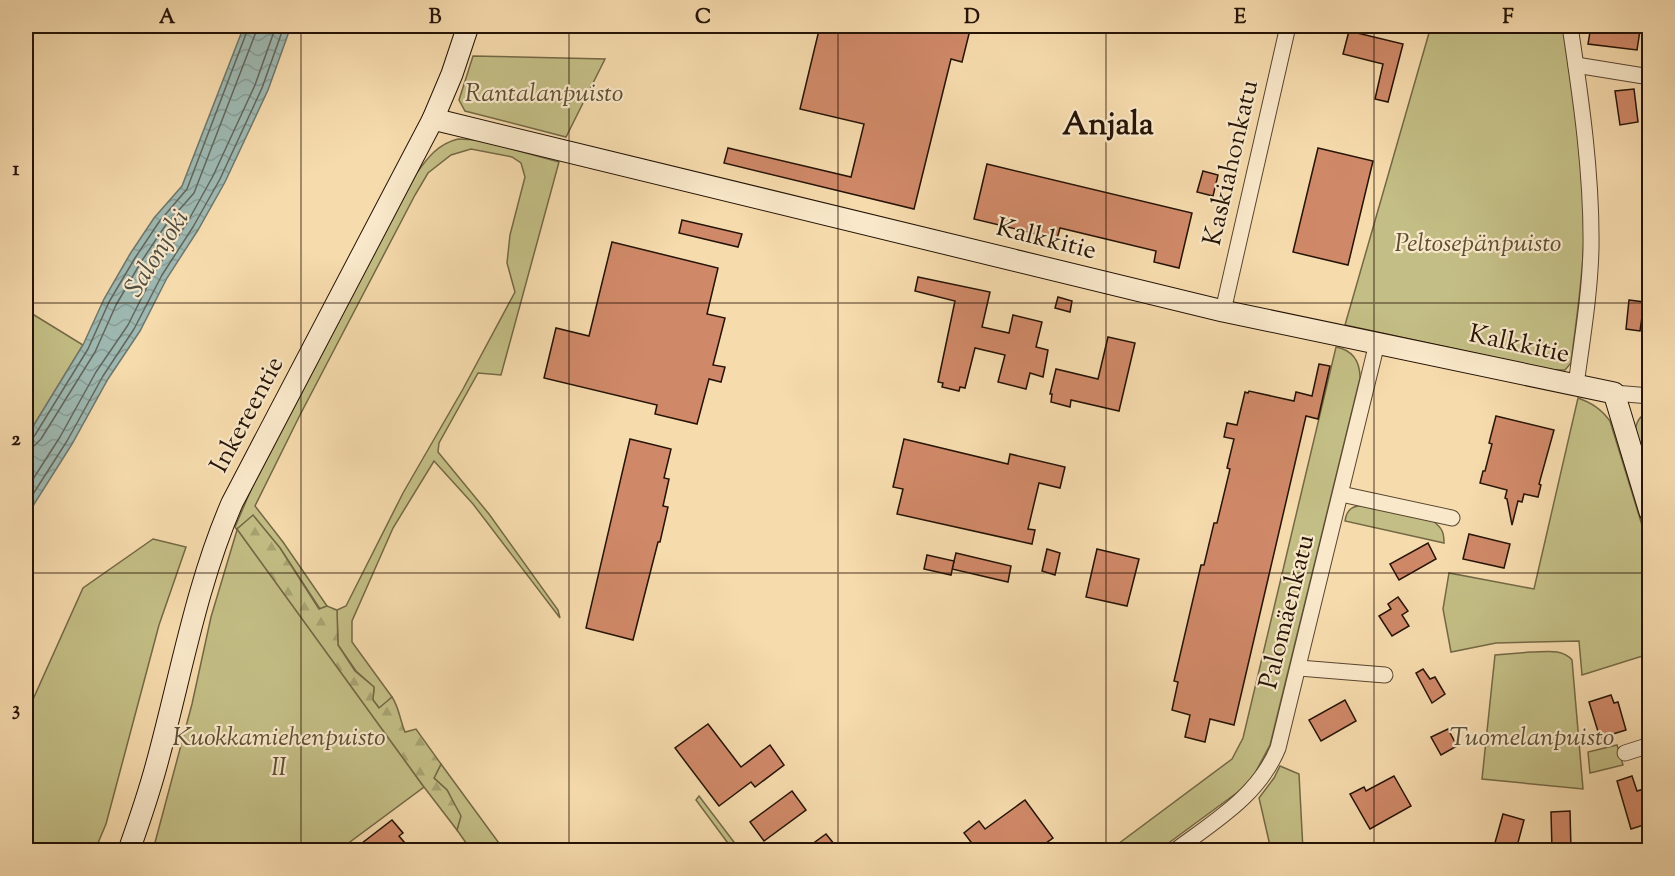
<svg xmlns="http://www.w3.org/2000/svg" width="1675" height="876" font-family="'Sorts Mill Goudy',serif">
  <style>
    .green { fill: #c3be85; stroke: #746845; stroke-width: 1.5 }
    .forest { fill: url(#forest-firs); stroke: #746845; stroke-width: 1.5 }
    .water { fill: url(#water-waves); stroke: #6e776d; stroke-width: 1.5 }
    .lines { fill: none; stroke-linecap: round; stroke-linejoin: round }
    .shore { stroke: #62665c; stroke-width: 1.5 }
    .building { fill: #d08968; stroke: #251305; stroke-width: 1.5 }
    .street-casing { stroke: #59452f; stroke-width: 17 }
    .secondary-casing { stroke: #251305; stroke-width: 23 }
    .street { stroke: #f9e8ca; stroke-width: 15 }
    .secondary { stroke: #f9e8ca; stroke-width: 21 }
    .grid { fill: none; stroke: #251305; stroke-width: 1.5; stroke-opacity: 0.55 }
    .labels { text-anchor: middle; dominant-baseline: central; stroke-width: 4.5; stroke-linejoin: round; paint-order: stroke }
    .park-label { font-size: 26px; font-style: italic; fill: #5c4f32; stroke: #f9e8ca }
    .street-label { font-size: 26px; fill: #251305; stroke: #f9e8ca }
    .water-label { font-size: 27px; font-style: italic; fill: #4f4d42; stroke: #f9e8ca }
    .district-label { font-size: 32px; font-weight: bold; fill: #251305; stroke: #f9e8ca }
    .neatline { fill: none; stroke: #251305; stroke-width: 2 }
    .grid-label { font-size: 20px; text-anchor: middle; font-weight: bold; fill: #251305 }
  </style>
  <defs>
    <pattern id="forest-firs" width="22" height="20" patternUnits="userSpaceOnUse" patternTransform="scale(1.5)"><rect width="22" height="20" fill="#c3be85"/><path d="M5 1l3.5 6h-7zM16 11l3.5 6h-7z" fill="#a7a271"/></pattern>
    <pattern id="water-waves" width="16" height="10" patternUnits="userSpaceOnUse" patternTransform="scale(1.5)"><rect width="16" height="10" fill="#9eb9b2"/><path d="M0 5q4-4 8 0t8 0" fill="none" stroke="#889e98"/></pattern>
  </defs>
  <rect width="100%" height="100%" fill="#f6dbad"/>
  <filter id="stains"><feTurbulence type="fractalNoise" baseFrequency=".00333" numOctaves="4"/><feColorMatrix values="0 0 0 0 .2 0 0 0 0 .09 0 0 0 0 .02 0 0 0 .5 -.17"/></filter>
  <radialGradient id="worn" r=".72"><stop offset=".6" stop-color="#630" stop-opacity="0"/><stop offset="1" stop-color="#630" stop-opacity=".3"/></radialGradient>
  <g class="green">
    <path d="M1431,26h132c9,66 23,142 21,210 -1,42 -8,85 -13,127l-6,7h-12l-208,-45z"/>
    <path d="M473,56l132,3 -39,78 -101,-26 -6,-11z"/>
    <path d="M458,139l21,1 80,22 -58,213 -23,-2 -39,70 -1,9 51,62 69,96 2,8 -87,-114 -39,-43 -41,67 -41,93v21l40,55 -12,12 -7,-9 1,-13 -18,-16 -18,-26 -1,-35 9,-4 57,-113 60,-104 52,-97 -8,-29 3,-28 15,-58 -4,-14 -9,-6 -41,-8 -20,6 -23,18 -13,22 -115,220 -45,91 28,36 44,64 -7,3 -40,-61 -27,-32 -16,13 187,258 -85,63h-186l39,-146 19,-87 26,-87 -2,-3 27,-63 154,-290c12,-17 22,-30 42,-35z"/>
    <path d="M26,310l57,35 -57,93z"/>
    <path d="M1336,347c16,3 24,14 24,31l-90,367 -16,30 -12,14 -83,61h-49l122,-91 11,-21z"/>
    <path d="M1578,398c14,5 23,11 32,23l39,127v106l-67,21 -3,-34 -83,2 -45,9 -8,-43 6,-36 85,16z"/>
    <path d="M1649,412v74l-14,-53c1,-11 4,-17 14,-21z"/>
    <path d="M1365,505l68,16c9,7 11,11 11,22l-99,-22c2,-13 8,-15 20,-16z"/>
    <path d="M153,539l33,8 -27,78 -53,199 -11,26h-69v-135l57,-127z"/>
    <path d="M1531,652c14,0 31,-4 41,8l11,129 -101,-10 13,-124z"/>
    <path d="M1617,745l6,20 -33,8 -2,-21z"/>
    <path d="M441,764l63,86h-33l-14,-20 3,-14 -13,-26 -13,-12z"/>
    <path d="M1280,766l19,8 4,76h-32l-12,-52 15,-20z"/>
    <path d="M699,796l41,54h-7l-37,-50z"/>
  </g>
  <path class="forest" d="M253,515l27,33 39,61 8,-3 10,4 1,35 17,26 19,16 -1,13 6,8 13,-11c7,10 8,23 13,35l11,-3 25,35 -7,14 13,12 14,26 -4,14 -33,-43 -187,-258z"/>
  <path class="water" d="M244,26h47l-23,64 -43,92 -27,48 -31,48 -27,53 -32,48 -36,65 -46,73v-79l57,-93 21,-46 26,-45 24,-36 28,-32z"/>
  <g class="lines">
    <g class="shore">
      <path d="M26,440h5l4,-5 53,-86 21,-47 26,-44 24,-36 28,-33 62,-163"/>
      <path d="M26,448l8,-2 7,-7 54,-87 21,-47 25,-43 24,-36 29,-33 62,-161 1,-6"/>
      <path d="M26,490l34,-53 36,-65 32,-47 27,-54 32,-48 26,-47 42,-91 21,-59"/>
      <path d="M26,505l41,-64 36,-65 31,-47 28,-54 31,-48 27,-48 42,-91 22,-62"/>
    </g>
  </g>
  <g class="building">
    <path d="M820,26h151l-9,36 -11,-3 -37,150 -190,-46 4,-15 123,29 13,-53 -64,-15z"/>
    <path d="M1591,26h40l-1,2 10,2 -3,20 -49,-6z"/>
    <path d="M1349,31l54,13 -15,58 -13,-3 8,-35 -40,-10z"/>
    <path d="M1634,89l4,33 -18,3 -5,-34z"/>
    <path d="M1318,148l55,13 -25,104 -55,-13z"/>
    <path d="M987,164l205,49 -13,55 -25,-6 2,-11 -96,-23 -3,11 -83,-20z"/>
    <path d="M1203,171l15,4 -5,21 -16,-4z"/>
    <path d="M682,220l60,14 -4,13 -59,-14z"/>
    <path d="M612,242l106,26 -11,46 18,4 -12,47 12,2 -4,15 -12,-3 -12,45 -42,-10 2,-9 -113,-27 12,-50 33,8z"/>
    <path d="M918,277l72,15 -8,35 27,6 4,-18 29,7 -6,25 12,3 -5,27 -13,-4 -4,16 -28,-7 7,-27 -30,-7 -10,40 -5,-1 -1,4 -17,-4 1,-4 -5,-1 17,-81 -40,-10z"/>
    <path d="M1058,297l14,4 -2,11 -15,-4z"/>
    <path d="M1629,300l15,2 -4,29 -14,-2z"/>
    <path d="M1108,337l27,6 -16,68 -48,-11 -1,7 -19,-5 1,-8h-2l6,-25 42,10z"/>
    <path d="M1319,364l11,2 -12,53 -12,-3 -72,309 -24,-6 -5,23 -20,-5 5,-22 -18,-5 6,-28 -4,-1 27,-116h3l10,-42h3l13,-54 -3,-1 7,-29 -10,-2 3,-14 10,2 8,-33 3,1 1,-2 45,10 2,-9 16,4z"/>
    <path d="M1496,416l58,14 -15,54 2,1 -3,12 -14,-3 -2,8 -4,-1 -6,24 -5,-26 -2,-1 2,-8 -27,-7 3,-12h2l7,-27 -3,-1z"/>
    <path d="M630,439l41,10 -7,29 5,1 -6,27 5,1 -8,35h-2l-25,98 -47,-12z"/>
    <path d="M904,439l104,25 2,-10 55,13 -5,21 -21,-5 -11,46 7,1 -3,14 -135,-30 6,-25 -10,-2z"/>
    <path d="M1469,534l41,10 -6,24 -41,-9z"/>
    <path d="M1428,543l8,16 -37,21 -9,-16z"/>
    <path d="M1047,549l13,4 -5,22 -13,-4z"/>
    <path d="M1097,549l42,10 -12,47 -41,-9z"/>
    <path d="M956,553l55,13 -3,16 -56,-13z"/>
    <path d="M927,555l27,6 -3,14 -27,-6z"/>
    <path d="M1398,597l10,14 -6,4 7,11 -17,10 -13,-20 12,-7 -3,-5z"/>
    <path d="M1423,669l7,10 5,-2 10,17 -13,9 -16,-30z"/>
    <path d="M1611,695l3,8 4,-1 8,28 -26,8 -11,-36z"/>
    <path d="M1345,700l11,21 -35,20 -12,-21z"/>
    <path d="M708,724l33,43 29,-22 14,20 -29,22 -4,-5 -32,24 -44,-58z"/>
    <path d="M1448,729l9,17 -16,9 -10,-18z"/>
    <path d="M1394,776l17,30 -41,23 -20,-35 14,-7 2,4z"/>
    <path d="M1632,776l5,15 7,-2 3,8 3,-1v27l-19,6 -14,-48z"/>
    <path d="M792,791l14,19 -42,31 -14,-19z"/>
    <path d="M1025,800l28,38 -17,12h-45l-4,-6 -10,6 -13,-17 15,-12 6,8z"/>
    <path d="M1570,811l1,39h-19l-1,-38z"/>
    <path d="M1503,814l21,6 -8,30h-23z"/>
    <path d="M392,820l11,13 -4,3 12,14h-58z"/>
    <path d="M826,834l13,16h-35z"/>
  </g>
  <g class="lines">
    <g class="street-casing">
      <g id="street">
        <path d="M1570,26c11,73 22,148 21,222 -1,46 -9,92 -15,137"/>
        <path d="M1576,65l74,12"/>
        <path d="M1223,311l65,-285"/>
        <path d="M1614,393l36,3"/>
        <path d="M1341,494l111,24"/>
        <path d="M1299,668l86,7"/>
        <path d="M1625,753l25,-8"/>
        <path d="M1176,850c39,-29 83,-55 102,-102l99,-405"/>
      </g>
    </g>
    <g class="secondary-casing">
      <g id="secondary">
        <path d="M433,119l790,192 391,82 36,119"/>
        <path d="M129,850c10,-28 20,-57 28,-87 24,-88 39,-177 75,-260l201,-384 19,-45 16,-48"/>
      </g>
    </g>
    <use href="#street" class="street"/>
    <use href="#secondary" class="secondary"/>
  </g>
  <path class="grid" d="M301,26v824M569,26v824M838,26v824M1106,26v824M1374,26v824M26,303h1624M26,573h1624"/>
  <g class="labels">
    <g class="park-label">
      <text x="544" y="94">Rantalanpuisto</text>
      <text x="1478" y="244">Peltosepänpuisto</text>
      <text x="279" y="738">Kuokkamiehenpuisto<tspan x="279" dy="30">II</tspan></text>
      <text x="1532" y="738">Tuomelanpuisto</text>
    </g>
    <g class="street-label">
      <text transform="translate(1232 163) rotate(-77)">Kaskiahonkatu</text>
      <text transform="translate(1046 240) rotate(14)">Kalkkitie</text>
      <text transform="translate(1519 345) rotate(12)">Kalkkitie</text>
      <text transform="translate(248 415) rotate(-62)">Inkereentie</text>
      <text transform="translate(1288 612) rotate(-76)">Palomäenkatu</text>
    </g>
    <g class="water-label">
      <text transform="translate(158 254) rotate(-58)">Salonjoki</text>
    </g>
    <g class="district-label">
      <text x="1108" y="126">Anjala</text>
    </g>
  </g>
  <rect width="1675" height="876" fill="none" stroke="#f6dbad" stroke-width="66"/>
  <rect x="33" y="33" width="1609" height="810" class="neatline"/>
  <g class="grid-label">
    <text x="167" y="23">A</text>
    <text x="435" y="23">B</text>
    <text x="703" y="23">C</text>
    <text x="972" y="23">D</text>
    <text x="1240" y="23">E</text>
    <text x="1508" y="23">F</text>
    <text x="16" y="175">1</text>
    <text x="16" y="445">2</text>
    <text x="16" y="715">3</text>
  </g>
  <rect width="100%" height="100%" filter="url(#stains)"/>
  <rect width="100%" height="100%" fill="url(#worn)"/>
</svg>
